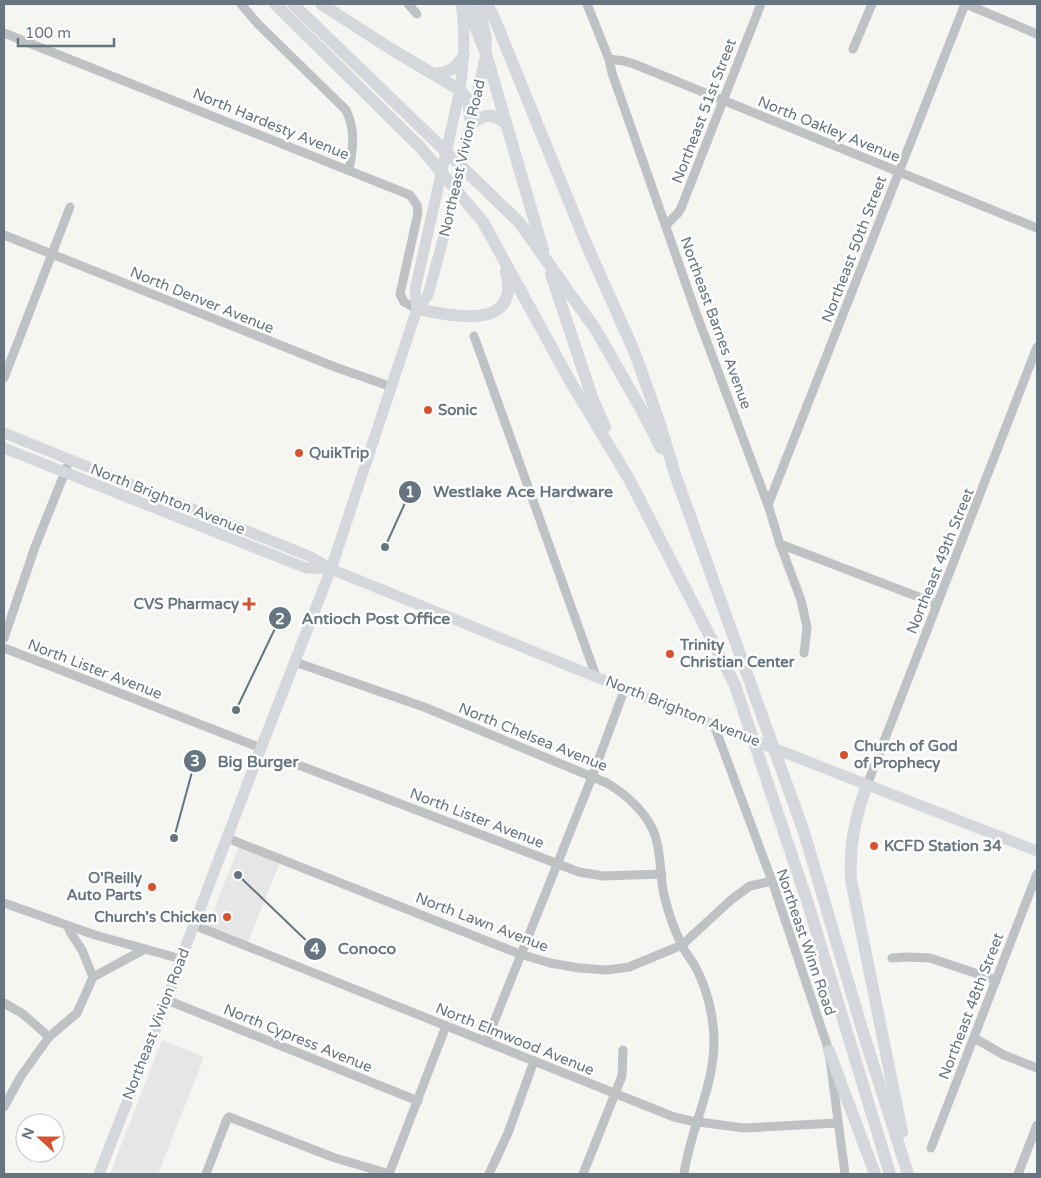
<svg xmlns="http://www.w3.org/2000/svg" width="1041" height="1178" font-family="'Varela Round',sans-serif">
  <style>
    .built { fill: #e5e6e5 }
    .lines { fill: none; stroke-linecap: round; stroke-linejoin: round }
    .minor { stroke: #bec2c5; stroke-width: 9 }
    .major { stroke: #d4d8dc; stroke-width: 11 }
    .highway { stroke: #d4d8dc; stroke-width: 12 }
    .poi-dot { fill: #d7522f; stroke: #fff; stroke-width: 2 }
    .labels { text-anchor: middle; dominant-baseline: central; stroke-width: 5; stroke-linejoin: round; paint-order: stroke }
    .street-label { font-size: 15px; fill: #667580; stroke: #fff }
    .poi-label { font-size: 15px; font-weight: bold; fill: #667580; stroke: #fff; text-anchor: start }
    .leader { fill: none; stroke: #667580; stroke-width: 2 }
    .callout-dot { fill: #667580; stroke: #fff; stroke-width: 2 }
    .mark-label { font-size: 15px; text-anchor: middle; font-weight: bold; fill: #fff }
    .callout-label { font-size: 16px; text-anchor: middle; font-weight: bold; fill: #667580; stroke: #fff; stroke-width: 5; stroke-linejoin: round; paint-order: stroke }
  </style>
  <rect width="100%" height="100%" fill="#f5f5f1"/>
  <g class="built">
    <path d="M239,846l41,17 -33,81 -40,-16z"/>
    <path d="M162,1040l42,17 -46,117h-48z"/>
  </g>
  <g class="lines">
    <g class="minor">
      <path d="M241,4l17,20 88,86c10,21 7,38 3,60"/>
      <path d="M408,4l9,10"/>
      <path d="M587,4l22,55 3,14 83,237 73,195 12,39 21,56 6,27 -3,26"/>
      <path d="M966,4l71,30"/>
      <path d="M4,33l406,162 7,10 1,8 -18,81 4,8 13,7"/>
      <path d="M853,49l19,-45"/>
      <path d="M609,59l15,2 10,3 403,164"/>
      <path d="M666,225l12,-12 3,-5 80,-204"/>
      <path d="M4,235l331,132 57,20"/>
      <path d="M474,336l122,340"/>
      <path d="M4,378l66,-171"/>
      <path d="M768,505l197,-501"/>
      <path d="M780,544l157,60"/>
      <path d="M4,638l31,-91 32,-80"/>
      <path d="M4,648l257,100"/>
      <path d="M295,662l129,45 183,76c18,11 35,25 45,45 10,21 7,45 12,67 4,16 10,35 18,50 3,8 10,15 14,23 11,21 18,49 18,73 0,47 -24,88 -30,133"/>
      <path d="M714,725l58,156 57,170 16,123"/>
      <path d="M288,761l291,111 24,4 59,-2"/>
      <path d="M867,785l170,-438"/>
      <path d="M227,838l293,116 30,9 29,5 28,2 22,-3 53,-22 50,-46 18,-13 22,-5"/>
      <path d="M4,903l91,32 86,24"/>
      <path d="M194,925l480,192 17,4 53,7 93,-5"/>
      <path d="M68,926l2,6 12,18 11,27"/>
      <path d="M892,958l15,-1 23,1 66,22"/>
      <path d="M167,1000l251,101"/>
      <path d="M4,1003l19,11 26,23"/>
      <path d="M974,1038l30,17 33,13"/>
      <path d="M486,1042l106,-265 33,-89"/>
      <path d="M4,1107l17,-31 28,-39 28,-24 16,-36 52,-28"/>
      <path d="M229,1117l106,41 55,16"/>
      <path d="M931,1148l106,-274"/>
      <path d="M206,1174l21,-55 2,-2"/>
      <path d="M389,1174l57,-148"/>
      <path d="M489,1174l19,-41 26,-72"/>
      <path d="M583,1174l39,-98 1,-26"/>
      <path d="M1018,1174l19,-49"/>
    </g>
    <g class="major">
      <path d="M417,309l-2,-19 45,-200c4,-29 6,-58 1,-86"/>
      <path d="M4,433l305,123 22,13 383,156 323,126"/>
      <path d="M4,448l302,120 23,1"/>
      <path d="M99,1174l68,-174 14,-41 80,-211 70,-179 86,-260 11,-14 21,-77 37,-164v-17l-7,-33"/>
    </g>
    <g class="highway">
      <path d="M275,4l145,143 63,75 87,159 59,98 106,206 74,222 81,267"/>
      <path d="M293,4l226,218 77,108 45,79 20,39"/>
      <path d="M321,4l70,45 69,41 8,10 3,24c14,-10 21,-12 35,0"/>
      <path d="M466,4l20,50 57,196"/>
      <path d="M486,4l7,11 92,226 49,110 24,67 18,59 128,355 58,197 46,145"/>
      <path d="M433,74c16,-2 22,-4 31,-19"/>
      <path d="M551,274l42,126 12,27"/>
      <path d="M417,309c36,7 104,23 89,-38"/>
      <path d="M867,785c-12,32 -18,61 -16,95l51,252"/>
      <path d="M829,1051l46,123"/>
    </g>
  </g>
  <g class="poi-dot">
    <circle cx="428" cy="410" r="5"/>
    <circle cx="299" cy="453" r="5"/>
    <path d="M246.5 596.5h5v5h5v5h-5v5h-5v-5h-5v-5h5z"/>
    <circle cx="670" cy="654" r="5"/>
    <circle cx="844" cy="755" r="5"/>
    <circle cx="874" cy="846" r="5"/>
    <circle cx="152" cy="887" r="5"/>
    <circle cx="227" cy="917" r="5"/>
  </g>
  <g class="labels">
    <g class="street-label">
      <text transform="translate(704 111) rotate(-69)">Northeast 51st Street</text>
      <text transform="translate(271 124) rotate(22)">North Hardesty Avenue</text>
      <text transform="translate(829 129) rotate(22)">North Oakley Avenue</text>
      <text transform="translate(462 158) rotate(-77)">Northeast Vivion Road</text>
      <text transform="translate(854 249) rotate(-69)">Northeast 50th Street</text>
      <text transform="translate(202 300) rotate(22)">North Denver Avenue</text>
      <text transform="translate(716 323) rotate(70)">Northeast Barnes Avenue</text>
      <text transform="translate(168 499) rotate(22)">North Brighton Avenue</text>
      <text transform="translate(940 561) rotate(-68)">Northeast 49th Street</text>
      <text transform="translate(95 669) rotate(21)">North Lister Avenue</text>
      <text transform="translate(683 711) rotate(22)">North Brighton Avenue</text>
      <text transform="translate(533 737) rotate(22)">North Chelsea Avenue</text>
      <text transform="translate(477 818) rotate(21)">North Lister Avenue</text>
      <text transform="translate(482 922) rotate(21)">North Lawn Avenue</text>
      <text transform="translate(806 942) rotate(71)">Northeast Winn Road</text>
      <text transform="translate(971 1006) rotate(-69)">Northeast 48th Street</text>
      <text transform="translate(156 1024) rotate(-69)">Northeast Vivion Road</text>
      <text transform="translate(298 1038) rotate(22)">North Cypress Avenue</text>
      <text transform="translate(515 1039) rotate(22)">North Elmwood Avenue</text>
    </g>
    <g class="poi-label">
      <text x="438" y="410">Sonic</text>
      <text x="309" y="453">QuikTrip</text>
      <text x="239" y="604" text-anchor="end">CVS Pharmacy</text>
      <text x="680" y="645">Trinity<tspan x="680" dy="17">Christian Center</tspan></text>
      <text x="854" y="746">Church of God<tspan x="854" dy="17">of Prophecy</tspan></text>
      <text x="884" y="846">KCFD Station 34</text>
      <text x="142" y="878" text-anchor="end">O'Reilly<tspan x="142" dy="17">Auto Parts</tspan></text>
      <text x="217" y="917" text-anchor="end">Church's Chicken</text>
    </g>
  </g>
  <path class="leader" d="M385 547L410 492M236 710L280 618M174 838L195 761M238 875L315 949"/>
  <g class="callout-dot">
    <circle cx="385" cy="547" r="5"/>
    <circle cx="236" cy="710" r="5"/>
    <circle cx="174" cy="838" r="5"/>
    <circle cx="238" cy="875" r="5"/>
    <circle cx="410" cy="492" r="12"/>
    <circle cx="280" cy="618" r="12"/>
    <circle cx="195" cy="761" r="12"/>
    <circle cx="315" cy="949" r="12"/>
  </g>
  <g class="mark-label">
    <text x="410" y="497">1</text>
    <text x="280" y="624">2</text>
    <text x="195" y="766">3</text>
    <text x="315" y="954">4</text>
  </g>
  <g class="callout-label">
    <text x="523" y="497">Westlake Ace Hardware</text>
    <text x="376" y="624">Antioch Post Office</text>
    <text x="258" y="767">Big Burger</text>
    <text x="367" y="954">Conoco</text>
  </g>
  <rect width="1041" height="1178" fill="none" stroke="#667580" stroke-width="10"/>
  <g transform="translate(40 1138) rotate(291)"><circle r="24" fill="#ffffff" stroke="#c2c8cc"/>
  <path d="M0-4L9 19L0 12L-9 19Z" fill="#d7522f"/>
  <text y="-8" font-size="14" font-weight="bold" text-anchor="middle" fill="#667580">N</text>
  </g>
  <path d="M18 38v8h96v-8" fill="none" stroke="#667580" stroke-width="2.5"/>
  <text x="25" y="38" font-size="15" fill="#667580" stroke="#ffffff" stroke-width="4" paint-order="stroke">100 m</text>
</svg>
